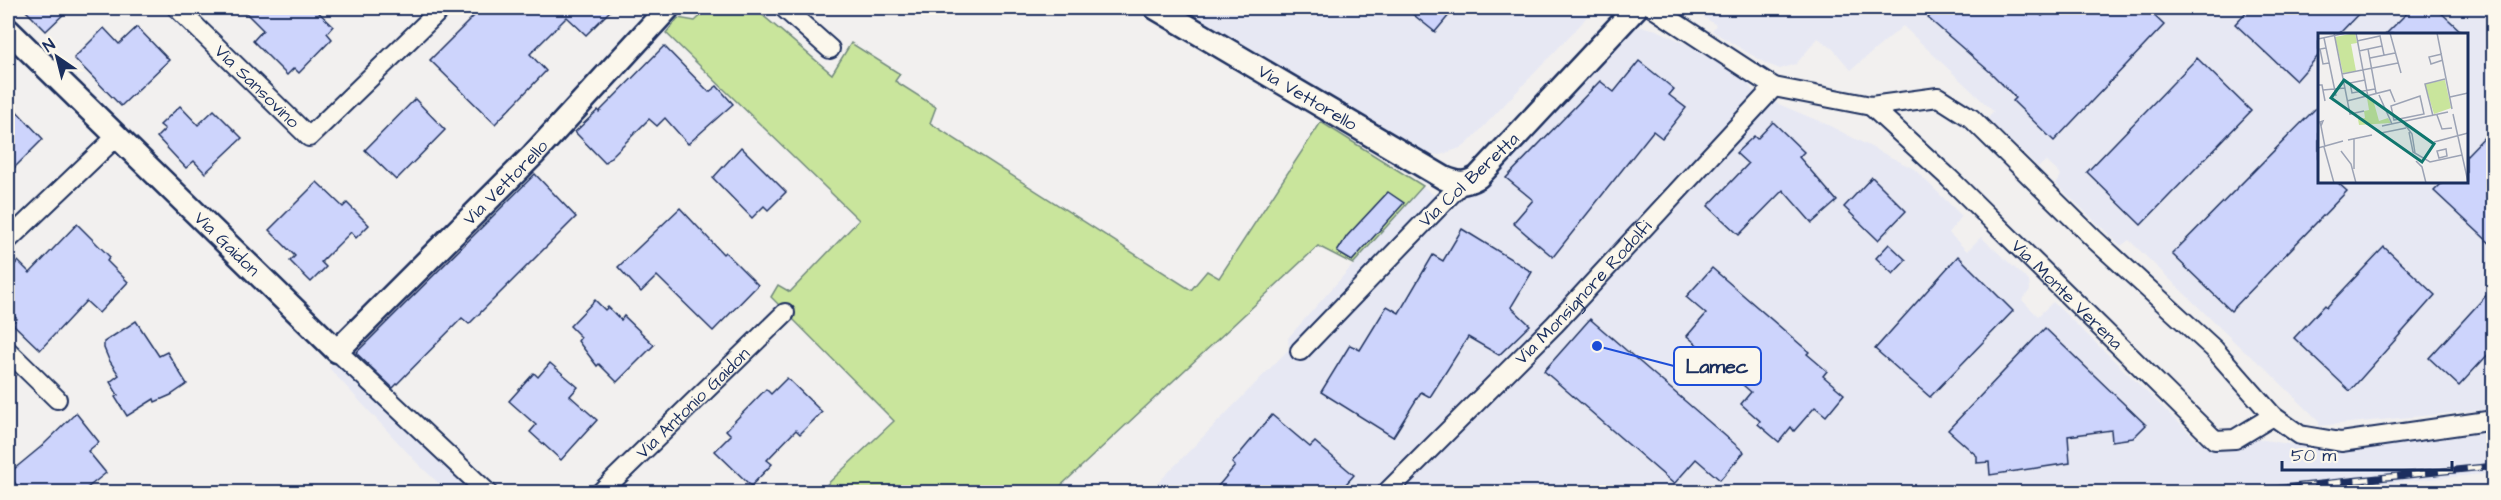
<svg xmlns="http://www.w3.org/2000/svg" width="2501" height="500" font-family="'Architects Daughter',sans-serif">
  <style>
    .built { fill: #e7e8f3; fill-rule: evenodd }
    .green { fill: #c9e59c; stroke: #728a7d; stroke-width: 1.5 }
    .building { fill: #cdd4fc; stroke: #1b2f5e; stroke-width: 1.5 }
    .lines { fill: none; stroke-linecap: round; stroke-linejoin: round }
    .minor-casing { stroke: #1b2f5e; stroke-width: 22 }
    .tertiary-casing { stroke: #1b2f5e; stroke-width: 27 }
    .minor { stroke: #fbf7ec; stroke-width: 18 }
    .tertiary { stroke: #fbf7ec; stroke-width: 22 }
    .rail-casing { stroke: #1b2f5e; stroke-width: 7 }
    .rail { stroke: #fbf7ec; stroke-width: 4.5; stroke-dasharray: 14; stroke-linecap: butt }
    .labels { text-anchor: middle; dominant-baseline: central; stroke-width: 5; stroke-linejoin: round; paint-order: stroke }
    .street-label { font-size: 18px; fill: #1b2f5e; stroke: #fbf7ec }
    .inset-road { fill: none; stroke: #9ca3b5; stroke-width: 1.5 }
    .view { fill: #0f766e; fill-opacity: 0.15; stroke: #0f766e; stroke-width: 3 }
    .inset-edge { fill: none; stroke: #1b2f5e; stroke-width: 3 }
    .leader { fill: none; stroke: #1d4ed8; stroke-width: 2 }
    .callout-dot { fill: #1d4ed8; stroke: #fbf7ec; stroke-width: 2 }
    .callout { fill: #fbf7ec; stroke: #1d4ed8; stroke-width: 2 }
    .callout-label { font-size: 20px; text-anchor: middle; font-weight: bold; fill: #1b2f5e }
  </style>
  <rect width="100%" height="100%" fill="#f2f0ef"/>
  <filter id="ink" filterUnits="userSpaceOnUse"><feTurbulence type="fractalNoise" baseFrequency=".0167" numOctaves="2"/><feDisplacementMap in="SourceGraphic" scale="12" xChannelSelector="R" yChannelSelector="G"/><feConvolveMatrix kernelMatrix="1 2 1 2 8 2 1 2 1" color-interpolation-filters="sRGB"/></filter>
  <g filter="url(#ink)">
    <g class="built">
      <path d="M1172,8h418l-2,7 -7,9 -112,118 -6,5 -23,8 -24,-2z"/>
      <path d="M1690,8h803v401l-174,17v-5l-57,-56 -18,-14 -115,-111 -8,6 -65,-62 5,-9 -15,-14 -8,6 -50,-48 5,-8 -90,-85 -52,44 -19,-22 -14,-10 -22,26 -16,5 -13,-5 -55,-33 4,-6zM2320,34h146v148h-146z"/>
      <path d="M1644,27l13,3 36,17 54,30 4,12 25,14 50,21 88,45 48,47 -13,17 18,18 14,-14 48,44 1,9 -8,10 16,16 15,-14 146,140 43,-6 58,10h57l137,-15 -1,42 -202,19h-1142l140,-143 -1,-11 135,-152 29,24 175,-182z"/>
      <path d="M344,353l151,139h-47l-29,-27 -90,-97z"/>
    </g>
    <path class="green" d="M709,8h45l78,66 19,-31 49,31 -5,7 41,26 -6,16 261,167 16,-19 12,7 102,-156 102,64 -70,78 -35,-18 -264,246h-235l75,-71 -123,-124 7,-12 12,7 69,-72 -193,-187 12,-15 17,3z"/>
    <g class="building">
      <path d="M23,8h47l-24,23z"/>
      <path d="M241,8h73l19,18 -6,7 5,6 -33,34 -5,-5 -7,7 -34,-34 10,-11z"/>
      <path d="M482,8h131l-27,27 -19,-18 -37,37 16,17 -51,53 -65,-64z"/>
      <path d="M1405,8h50l-20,24z"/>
      <path d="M1937,8h96l9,8 9,-8h95l18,17 -110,116 -41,-40 3,-3 -27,-27 -61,-53z"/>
      <path d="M2250,8h114l-25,26h-20v21l-23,26 -61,-57z"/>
      <path d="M2412,8h24l28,26h-78z"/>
      <path d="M137,27l32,33 -48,46 -47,-48 30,-30 15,16z"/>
      <path d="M664,46l45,46 8,-6 16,18 -45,40 -23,-26 -8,8 -8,-7 -44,44 -30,-31 23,-22 1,2z"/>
      <path d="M2197,58l54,53 -110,114 -54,-53z"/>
      <path d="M1639,61l35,28 -5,6 17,13 -24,30 -9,-7 -100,126 -40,-34 20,-23 -27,-22 94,-97 14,11z"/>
      <path d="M415,99l30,31 -49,50 -31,-30z"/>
      <path d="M8,102l35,37 -35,35z"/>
      <path d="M2319,105v77h18l10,9 -116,120 -59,-57z"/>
      <path d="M180,106l18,19 16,-15 28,28 -37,35 -11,-12 -8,7 -29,-31 8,-8 -5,-4z"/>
      <path d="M1773,122l31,30 -5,5 38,44 -25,22 -29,-33 -44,45 -31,-29 40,-42 -12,-11 18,-17 3,3z"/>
      <path d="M2493,128v118l-59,-55 9,-9h23v-26z"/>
      <path d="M741,147l45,45 -18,18 -4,-4 -12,12 -39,-40z"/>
      <path d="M535,174l41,43 -107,107 -7,-6 -69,70 -37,-35z"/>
      <path d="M1872,177l34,34 -28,29 -34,-33z"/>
      <path d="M317,182l26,25 4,-4 22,22 -13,13 -5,-6 -30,30 5,5 -15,15 -21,-21 5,-5 -26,-26z"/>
      <path d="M1388,192l16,11 -52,58 -15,-9 10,-16z"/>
      <path d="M680,208l43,46 2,-2 33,33 -45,46 -56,-55 -16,16 -23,-25z"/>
      <path d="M77,224l33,33 -3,4 21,21 -29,31 -13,-12 -46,49 -28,-27 5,-4 -9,-9v-38l10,-11 12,12z"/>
      <path d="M1462,229l70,43 -21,35 19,18 -31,30 -31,-18 -38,60 -9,-5 -28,45 -72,-45 29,-47 10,5 27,-44 12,7 34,-58 10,6z"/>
      <path d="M1889,244l17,16 -13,14 -17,-16z"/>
      <path d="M2384,247l51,48 -85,96 -56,-53 31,-33 2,2z"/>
      <path d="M1958,256l55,55 -83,86 -55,-48z"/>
      <path d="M1712,268l97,84 -2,2 20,17 -4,5 21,18 -18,22 -11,-9 -21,24 -3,-4 -12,15 -21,-18 2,-3 -19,-17 10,-12 -64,-56 19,-22 -20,-17z"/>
      <path d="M2493,288v61l-34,37 -30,-28z"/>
      <path d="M595,300l10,10 3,-3 13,13 3,-4 30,29 -37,37 -18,-18 -2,2 -19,-25 3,-4 -11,-11z"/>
      <path d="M1590,319l154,133 -24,28 -24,-21 -22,25 -130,-113z"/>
      <path d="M136,321l23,35 8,-4 20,32 -16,11 -16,7 -1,-3 -27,17 -12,-19 3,-2 -8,-13 9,-7 -10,-15 -5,-12v-6z"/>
      <path d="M2045,328l101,97 -13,13 -21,3 -1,-11 -43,6 2,27 -80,12 -1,-13 -12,1v-7l-29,-26z"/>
      <path d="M550,363l28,24 -8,9 27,24 -36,40 -31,-28 6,-7 -27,-24 25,-28 4,4z"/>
      <path d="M787,378l35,34 -22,22 -4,-4 -29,30 5,4 -21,22 -36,-35 16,-16 -5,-5 40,-41 5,5z"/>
      <path d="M76,413l23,29 -11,9 18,22 -24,19h-60l-14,-18 34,-28z"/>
      <path d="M1272,415l38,32 5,-5 39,33 -15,17h-126l22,-26 -3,-3z"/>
    </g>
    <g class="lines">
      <g class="minor-casing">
        <g id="minor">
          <path id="s1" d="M177,8l132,129 133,-129"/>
          <path d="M784,8l46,41"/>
          <path d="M1653,8l121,79 97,19 67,-9 33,21 123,121 120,110 59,67 27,19 41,7 153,-22"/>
          <path id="s2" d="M1871,106l78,72 266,262 20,-1 38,-23"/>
          <path d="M8,240l108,-103"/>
          <path d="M8,351l49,48"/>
          <path d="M337,351l150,141"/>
          <path d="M1300,351l160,-166"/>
          <path id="s3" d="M601,492l184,-179"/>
          <path id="s4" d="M1387,492l168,-168 219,-237"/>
        </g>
      </g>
      <g class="tertiary-casing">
        <g id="tertiary">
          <path id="s5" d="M1156,8l288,170c15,6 20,7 34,-1l158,-169"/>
          <path id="s6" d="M8,30l329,321 196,-196 135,-147"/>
        </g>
      </g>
      <use href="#minor" class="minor"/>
      <use href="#tertiary" class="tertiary"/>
      <g class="rail-casing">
        <path id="rail" d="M2244,492l250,-26"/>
      </g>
      <use href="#rail" class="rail"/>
    </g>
  </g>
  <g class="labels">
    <g class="street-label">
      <text stroke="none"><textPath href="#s1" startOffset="112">Via Sansovino</textPath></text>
      <text stroke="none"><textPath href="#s5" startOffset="176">Via Vettorello</textPath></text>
      <text transform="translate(1469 180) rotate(-43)">Via Col Beretta</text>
      <text stroke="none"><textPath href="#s6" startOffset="698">Via Vettorello</textPath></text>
      <text stroke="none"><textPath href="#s6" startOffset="306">Via Gaidon</textPath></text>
      <text stroke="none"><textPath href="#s4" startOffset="280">Via Monsignore Rodolfi</textPath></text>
      <text stroke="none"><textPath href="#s2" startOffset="272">Via Monte Verena</textPath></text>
      <text stroke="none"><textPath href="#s3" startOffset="128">Via Antonio Gaidon</textPath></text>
    </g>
  </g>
  <g transform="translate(2318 33)">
    <rect width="150" height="150" fill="#f2f0ef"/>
    <path d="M37,0l2,10 -6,1 5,27 -13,2 -8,-36zM127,47l6,28 -17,6 -9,-30zM49,65l7,5 5,18 9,-3 3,5 -32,2 -1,-6 7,-1 -1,-7 5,-1z" fill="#c9e59c"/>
    <path class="inset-road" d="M16,0l16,81 14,-3M38,0l12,64M72,0l11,40M119,0l15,76M6,5l12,58M0,6l28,-6M39,8l23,-5 4,19M8,15l-6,1 3,15 6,-1M50,16l8,44M41,18l23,-5M124,21l-13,3 2,7 12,-4M52,25l25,-5M24,41l56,-11M47,47l-15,3 2,10 23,-4M0,52h4l3,16M5,57l22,-2M61,62l13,29M102,63l4,18 -30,6 -3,-14zM132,64l18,-4M29,68l43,-11 5,12M135,81l15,68M119,82l5,14 10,-1M115,83l-8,-32 20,-5M85,89l9,12 3,19M3,93l2,-5 -3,1 1,4 4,21M64,93l66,-14M91,99l4,20 17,10 32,-7M63,100l25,-5M36,105v31M30,107l24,-5M116,109l34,-9M6,114l10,36M0,115l25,-7M128,116l1,7 -8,2 -2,-7zM23,118l10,13 5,19M98,128l6,6 4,16"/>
    <path class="view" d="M26,47l90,64 -12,18 -91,-64z"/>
    <rect width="150" height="150" class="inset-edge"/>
  </g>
  <path class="leader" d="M1597 346L1674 366"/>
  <circle class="callout-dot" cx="1597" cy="346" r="6"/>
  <rect class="callout" x="1674" y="347" width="87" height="38" rx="6"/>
  <g class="callout-label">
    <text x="1717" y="373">Lamec</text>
  </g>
  <rect width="2501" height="500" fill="none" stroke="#fbf7ec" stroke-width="30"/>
  <rect x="15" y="15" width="2471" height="470" fill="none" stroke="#1b2f5e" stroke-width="2" filter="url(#ink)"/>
  <g transform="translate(57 57) rotate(325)" stroke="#fbf7ec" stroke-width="4.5" paint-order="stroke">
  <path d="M0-4.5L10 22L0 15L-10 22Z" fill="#1b2f5e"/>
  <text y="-9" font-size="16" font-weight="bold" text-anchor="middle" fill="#1b2f5e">N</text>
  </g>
  <path d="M2282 461v9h170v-9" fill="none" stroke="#1b2f5e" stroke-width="3"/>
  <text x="2291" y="461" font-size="18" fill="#1b2f5e" stroke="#fbf7ec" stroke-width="4.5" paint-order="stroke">50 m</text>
</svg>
